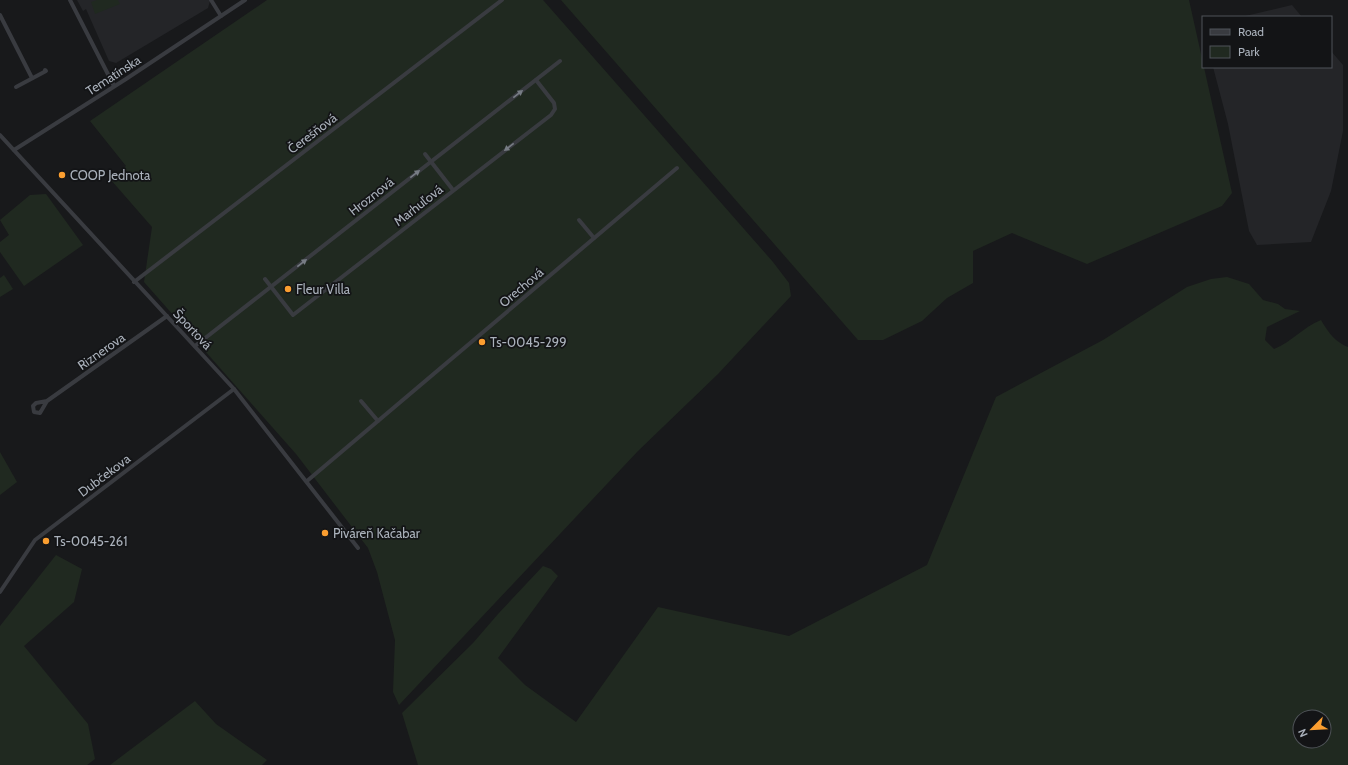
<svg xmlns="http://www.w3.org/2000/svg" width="1348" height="765" font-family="Cabin,sans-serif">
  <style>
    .built { fill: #242528 }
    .green { fill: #202920; fill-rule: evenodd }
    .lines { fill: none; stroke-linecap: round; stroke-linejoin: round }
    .street { stroke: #393b40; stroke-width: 4 }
    .oneway { fill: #777c84 }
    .poi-dot { fill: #fb9e30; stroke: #131416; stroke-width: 1.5 }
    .labels { text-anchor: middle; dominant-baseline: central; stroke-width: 3.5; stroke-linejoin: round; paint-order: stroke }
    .street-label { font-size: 13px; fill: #aab1bb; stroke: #131416 }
    .poi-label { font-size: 13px; fill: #aab1bb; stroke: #131416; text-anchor: start }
  </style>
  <rect width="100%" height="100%" fill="#18191b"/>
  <g class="built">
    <path d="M77,0h133v1l-2,7 -92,55 -7,-2 -23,-52 -3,2z"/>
    <path d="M1292,5l10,12h-61z"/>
    <path d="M1331,51l12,14v66l-12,60 -20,51 -54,3 -8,-14 -21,-107 -15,-57h118z"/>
  </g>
  <g class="green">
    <path d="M97,0h21l2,4 -25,10 -4,-12z"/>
    <path d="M267,0h276l230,262 16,21 2,13 -73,78 -80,77 -239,254 -6,-13 2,-52 -18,-68 -9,-24 -72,-94 -152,-172 8,-55 -41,-47 15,-14 -36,-45z"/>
    <path d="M561,0h628l43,193 -10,13 -135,58 -75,-31 -39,18v32l-26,15 -25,23 -39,19h-25z"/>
    <path d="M46,194l37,51 -59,41 -24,-34v-10l9,-7 -9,-15 30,-25z"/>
    <path d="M4,275l9,14 -13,8v-19z"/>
    <path d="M1227,277l22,7 14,16 15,4 7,5 15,2 -33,16 -2,13 9,9c18,-7 29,-22 47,-29 7,12 14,22 27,27v418h-930l-16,-52 71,-70 25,-29 45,-48 8,3 7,7 -60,82 27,27 51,37 82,-115 131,29 138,-71 69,-168 107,-57 84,-53 24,-8zM1300,717h24v24h-24z"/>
    <path d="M0,452l17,30 -17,13z"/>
    <path d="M56,555l26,14 -8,33 -50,44 64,78 7,35 -8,6h-87v-139z"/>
    <path d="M195,701l21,23 51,36 -5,5h-152z"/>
  </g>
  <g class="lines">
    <g class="street">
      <path d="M70,0l44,86"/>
      <path d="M211,0l10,16"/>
      <path d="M0,15l32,63"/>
      <path d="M16,87l30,-16 -1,-1"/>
      <path d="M0,135l234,254 124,159"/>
      <path d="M14,150l112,-71 119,-79"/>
      <path d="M425,154l28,36"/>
      <path d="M579,220l15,18"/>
      <path d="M265,279l28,36 258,-200 4,-6 -1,-6 -18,-23"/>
      <path d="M134,282l368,-282"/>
      <path d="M195,346l365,-285"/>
      <path d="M47,401l-7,12 -6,-1 -1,-6 3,-3 11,-2 120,-85"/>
      <path d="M361,401l17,20"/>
      <path d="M307,481l370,-313"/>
      <path d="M0,592l35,-52 199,-151"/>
    </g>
  </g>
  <defs><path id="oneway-solid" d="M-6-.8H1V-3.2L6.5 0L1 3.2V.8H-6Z"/></defs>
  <g class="oneway">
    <use href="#oneway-solid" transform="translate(518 94) rotate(-38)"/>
    <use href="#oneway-solid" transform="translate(509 147) rotate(142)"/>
    <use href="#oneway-solid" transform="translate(415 174) rotate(-38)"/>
    <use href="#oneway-solid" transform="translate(302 263) rotate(-38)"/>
  </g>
  <g class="poi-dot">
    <circle cx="62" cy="175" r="4"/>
    <circle cx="288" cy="289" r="4"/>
    <circle cx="482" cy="342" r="4"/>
    <circle cx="325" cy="533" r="4"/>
    <circle cx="46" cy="541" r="4"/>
  </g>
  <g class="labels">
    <g class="street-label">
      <text transform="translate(113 75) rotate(-33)">Tematínska</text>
      <text transform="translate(312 133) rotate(-37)">Čerešňová</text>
      <text transform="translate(371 196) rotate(-38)">Hroznová</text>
      <text transform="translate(418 205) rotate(-38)">Marhuľová</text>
      <text transform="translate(521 287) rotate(-40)">Orechová</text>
      <text transform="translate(193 329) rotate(47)">Športová</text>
      <text transform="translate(101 351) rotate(-35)">Riznerova</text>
      <text transform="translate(104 475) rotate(-37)">Dubčekova</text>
    </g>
    <g class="poi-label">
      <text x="70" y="175">COOP Jednota</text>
      <text x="296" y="289">Fleur Villa</text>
      <text x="490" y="342">Ts-0045-299</text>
      <text x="333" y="533">Piváreň Kačabar</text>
      <text x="54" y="541">Ts-0045-261</text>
    </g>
  </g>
  <rect x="1202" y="16" width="130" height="52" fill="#131416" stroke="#4f5358"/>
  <rect x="1210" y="29" width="20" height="6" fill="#393b40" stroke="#4f5358"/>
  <text x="1238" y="36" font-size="12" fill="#aab1bb">Road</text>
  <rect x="1210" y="46" width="20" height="12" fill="#202920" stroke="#4f5358"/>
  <text x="1238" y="56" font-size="12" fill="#aab1bb">Park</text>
  <g transform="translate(1312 729) rotate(246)"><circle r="19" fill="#131416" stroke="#4f5358"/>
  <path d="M0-3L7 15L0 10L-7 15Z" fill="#fb9e30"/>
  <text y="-6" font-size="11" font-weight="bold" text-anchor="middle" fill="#aab1bb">N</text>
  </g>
</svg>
